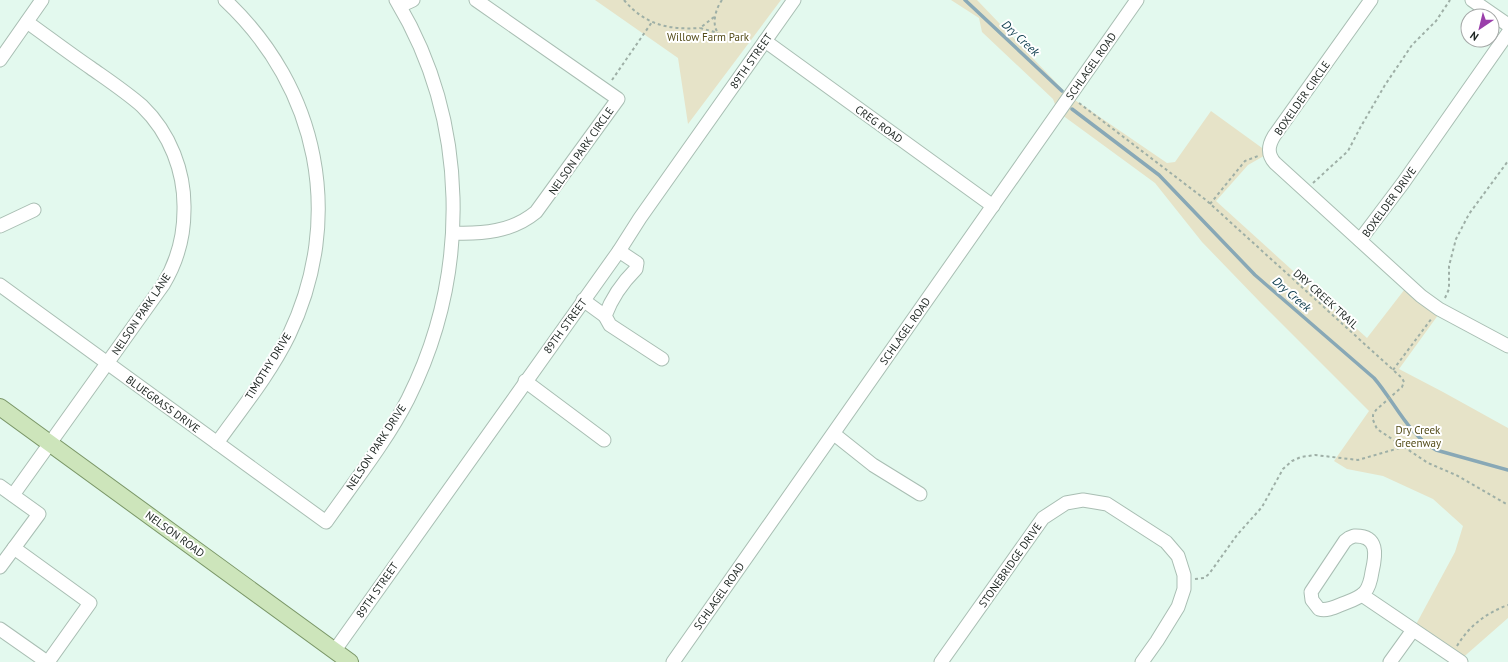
<svg xmlns="http://www.w3.org/2000/svg" width="1508" height="662" font-family="'PT Sans',sans-serif">
  <style>
    .green { fill: #e6e3c8 }
    .lines { fill: none; stroke-linecap: round; stroke-linejoin: round }
    .stream { stroke: #88a8b6; stroke-width: 3.5 }
    .minor-casing { stroke: #a9beb3; stroke-width: 15 }
    .major-casing { stroke: #7a9667; stroke-width: 18 }
    .path { stroke: #9eafa6; stroke-width: 2; stroke-dasharray: 3 3; stroke-linecap: butt }
    .minor { stroke: #fff; stroke-width: 13 }
    .major { stroke: #cde5bb; stroke-width: 16 }
    .labels { text-anchor: middle; dominant-baseline: central; stroke-width: 4; stroke-linejoin: round; paint-order: stroke }
    .park-label { font-size: 11px; fill: #544c19; stroke: #fff }
    .street-label { font-size: 11px; fill: #1c2420; stroke: #fff }
    .water-label { font-size: 12px; font-style: italic; fill: #134152; stroke: #fff }
  </style>
  <rect width="100%" height="100%" fill="#e3f9ee"/>
  <g class="green">
    <path d="M595,0h186l-93,124 -10,-66z"/>
    <path d="M951,0h26l92,96 98,67 8,-1 36,-51 58,42 -21,12 -32,36 151,137 41,-53 33,26 -42,58 44,23 65,36v190l-49,43 -46,-31 42,-78 8,-26 -30,-27 -50,-23 -36,-7 -13,-8 35,-50 -110,-110 -57,-59 -47,-59 -97,-71 -5,-13 -71,-67 -3,-14z"/>
  </g>
  <g class="lines">
    <g class="stream">
      <path d="M965,0l97,91"/>
      <path d="M1072,109l87,66 96,100 119,103c20,23 35,58 62,72l72,20"/>
    </g>
    <g class="minor-casing">
      <g id="minor">
        <path d="M1371,0l-97,136c-6,10 -7,18 1,27l146,133 18,13 69,37"/>
        <path d="M1472,0l36,25"/>
        <path d="M400,6l13,-6"/>
        <path d="M765,41l228,165"/>
        <path d="M0,60l42,-60"/>
        <path d="M0,226l34,-16"/>
        <path d="M453,233c29,1 59,-1 83,-21l82,-113 -142,-99"/>
        <path d="M1360,240l43,-57 105,-150"/>
        <path d="M619,251l18,12 -1,6c-14,14 -24,28 -31,47l5,9 52,34"/>
        <path d="M0,285l326,237c28,-40 60,-80 82,-123 63,-126 61,-278 -12,-399"/>
        <path d="M583,300l22,16"/>
        <path d="M525,381l79,59"/>
        <path d="M834,434l39,31 47,29"/>
        <path d="M217,443c25,-35 53,-69 72,-108 56,-117 30,-247 -64,-335"/>
        <path d="M0,486l39,28 -39,53"/>
        <path d="M13,495l150,-210c14,-23 21,-48 21,-75 1,-38 -14,-77 -42,-104 -16,-14 -34,-26 -51,-38 -22,-15 -43,-31 -64,-46"/>
        <path d="M1354,536c25,-1 22,19 18,36 -1,7 -3,15 -7,20 -6,7 -18,10 -25,13 -7,3 -14,6 -21,4l-7,-9 -1,-8 34,-51 4,-3z"/>
        <path d="M14,548l76,55 -42,59"/>
        <path d="M1362,595l99,67"/>
        <path d="M0,629l47,33"/>
        <path d="M335,650l284,-399 21,-33 154,-218"/>
        <path d="M673,662l464,-662"/>
        <path d="M941,662l102,-144 23,-15 17,-3 24,4 59,38 12,14 6,19v14l-6,18 -21,34 -15,21"/>
        <path d="M1390,662l23,-32"/>
      </g>
    </g>
    <g class="major-casing">
      <path id="major" d="M0,407l350,255"/>
    </g>
    <g class="path">
      <path d="M624,0c21,25 45,30 76,28"/>
      <path d="M722,0c-8,11 -13,33 4,38 10,3 14,-3 25,4"/>
      <path d="M714,17l-14,11 18,5"/>
      <path d="M612,80l40,-58"/>
      <path d="M1079,103l127,97 196,178 2,4 -2,5 -26,23 -3,5v5l4,9 51,34 28,12 52,30"/>
      <path d="M1313,183l35,-32 12,-23 25,-43 27,-40 24,-24 14,-21"/>
      <path d="M1210,204l35,-43 13,-5"/>
      <path d="M1445,298l4,-9v-23l7,-27 13,-25 39,-53"/>
      <path d="M1393,370l39,-52"/>
      <path d="M1195,579l9,-1 5,-4 28,-39 25,-28 21,-38 9,-8 9,-4 14,-2 43,5 45,-13"/>
      <path d="M1457,646c12,-20 29,-33 51,-41"/>
    </g>
    <use href="#minor" class="minor"/>
    <use href="#major" class="major"/>
  </g>
  <g class="labels">
    <g class="park-label">
      <text x="708" y="37">Willow Farm Park</text>
      <text x="1418" y="430">Dry Creek<tspan x="1418" dy="13">Greenway</tspan></text>
    </g>
    <g class="street-label">
      <text transform="translate(751 61) rotate(-55)">89TH STREET</text>
      <text transform="translate(1091 66) rotate(-55)">SCHLAGEL ROAD</text>
      <text transform="translate(1302 98) rotate(-55)">BOXELDER CIRCLE</text>
      <text transform="translate(879 124) rotate(36)">CREG ROAD</text>
      <text transform="translate(581 151) rotate(-55)">NELSON PARK CIRCLE</text>
      <text transform="translate(1389 202) rotate(-54)">BOXELDER DRIVE</text>
      <text transform="translate(1326 299) rotate(42)">DRY CREEK TRAIL</text>
      <text transform="translate(141 314) rotate(-56)">NELSON PARK LANE</text>
      <text transform="translate(565 326) rotate(-54)">89TH STREET</text>
      <text transform="translate(905 331) rotate(-55)">SCHLAGEL ROAD</text>
      <text transform="translate(268 366) rotate(-58)">TIMOTHY DRIVE</text>
      <text transform="translate(163 404) rotate(36)">BLUEGRASS DRIVE</text>
      <text transform="translate(376 447) rotate(-57)">NELSON PARK DRIVE</text>
      <text transform="translate(175 534) rotate(36)">NELSON ROAD</text>
      <text transform="translate(1010 565) rotate(-55)">STONEBRIDGE DRIVE</text>
      <text transform="translate(377 590) rotate(-55)">89TH STREET</text>
      <text transform="translate(719 596) rotate(-55)">SCHLAGEL ROAD</text>
    </g>
    <g class="water-label">
      <text transform="translate(1021 38) rotate(43)">Dry Creek</text>
      <text transform="translate(1292 294) rotate(41)">Dry Creek</text>
    </g>
  </g>
  <g transform="translate(1480 28) rotate(215)"><circle r="19" fill="#ffffff" stroke="#a4a7a6"/>
  <path d="M0-3L7 15L0 10L-7 15Z" fill="#9a3faa"/>
  <text y="-6" font-size="11" font-weight="bold" text-anchor="middle" fill="#1c2420">N</text>
  </g>
</svg>
